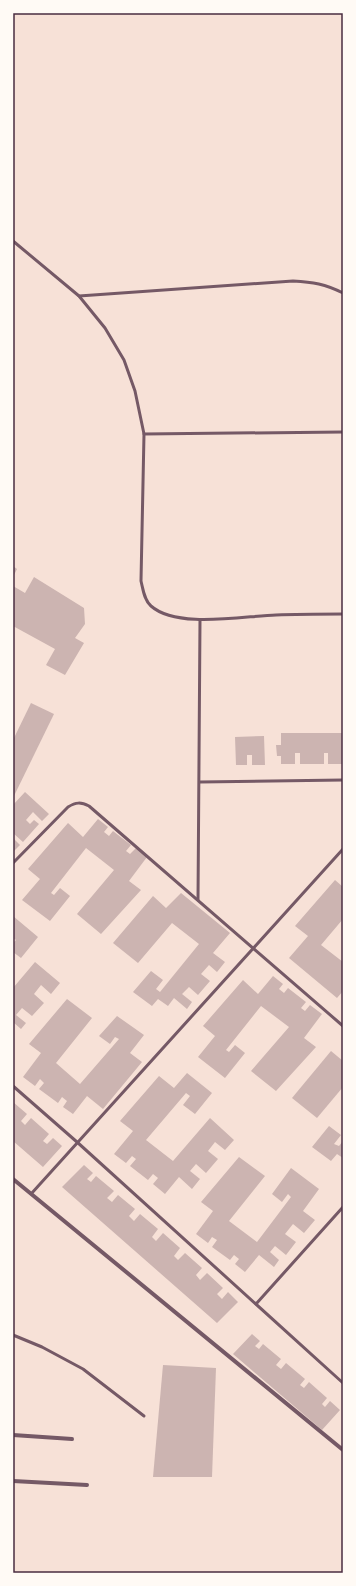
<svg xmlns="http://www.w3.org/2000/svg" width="356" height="1586" font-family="Spectral,serif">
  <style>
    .building { fill: #ccb4b1 }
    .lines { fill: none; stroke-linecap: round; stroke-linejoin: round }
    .service { stroke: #755966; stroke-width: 3 }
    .minor { stroke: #755966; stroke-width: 4 }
    .neatline { fill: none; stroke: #4a2c40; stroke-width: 1.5 }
  </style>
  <rect width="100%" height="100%" fill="#f7e1d7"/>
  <g class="building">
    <path d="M13,566l4,3 -4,8z"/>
    <path d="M34,577l50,31 1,16 -10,14 9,5 -19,32 -19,-10 9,-16 -42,-23v-40l12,7z"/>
    <path d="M31,703l23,11 -41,84v-58z"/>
    <path d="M281,733h62v31h-15v-11h-4v11h-24v-11h-5v11h-14v-8h-4l-1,-11h5z"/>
    <path d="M264,736l1,29h-13v-10h-5v10h-11l-1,-28z"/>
    <path d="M25,792l24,22 -7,7 -9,-9 -7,8 4,4 4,-4 5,4 -16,18 -10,-9v-28z"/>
    <path d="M98,819l10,8 -4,5 5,4 4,-5 18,14 -5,6 4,3 6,-6 11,9 -18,24 12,9 -40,44 -24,-20 37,-44 -28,-22 -35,45 3,2 6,-7 10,8 -20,25 -28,-21 18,-21 -12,-10 40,-46 15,14z"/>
    <path d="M14,839l6,6 -7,7v-12z"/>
    <path d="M335,880l8,7v32l-22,26 22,17v29l-6,7 -48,-40 19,-22 -13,-10z"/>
    <path d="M181,893l49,40 -17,20 12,9 -8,10 -8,-7 -8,9 9,7 -12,14 -9,-8 -7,7 10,8 -5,7 -13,-11 -6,8 -10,-7 -6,7 -19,-14 18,-21 12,9 -7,9 4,3 39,-48 -27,-21 -34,40 -25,-20 40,-47 13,12z"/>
    <path d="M13,916l25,21 -17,21 -8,-6v-9l3,-3 -3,-2z"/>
    <path d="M35,962l25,21 -9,11 -10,-9 -7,9 10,9 -12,13 -10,-8 -6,7 10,8 -5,6 -8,-7v-34z"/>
    <path d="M273,976l10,8 -4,5 5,4 4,-5 18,14 -5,6 4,3 5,-6 12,9 -18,24 12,9 -40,44 -25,-20 38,-44 -28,-21 -35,44 3,2 6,-7 10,8 -20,25 -27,-21 17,-21 -12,-10 40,-46 15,14z"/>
    <path d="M67,999l25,19 -36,45 24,21 39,-45 -4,-2 -5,7 -11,-8 18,-20 27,19 -14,18 12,9 -39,47 -16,-13 -14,18 -10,-7 4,-6 -5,-4 -4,6 -19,-14 5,-6 -4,-4 -5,7 -12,-9 18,-24 -12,-9z"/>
    <path d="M331,1051l12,10v26l-26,31 -25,-20z"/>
    <path d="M187,1073l25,20 -17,21 -12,-9 7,-9 -4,-3 -40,47 27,21 37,-43 24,22 -9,10 -10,-8 -7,9 10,8 -12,14 -10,-9 -6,7 10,8 -8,10 -13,-12 -14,17 -12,-10 5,-6 -5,-4 -5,6 -18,-14 6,-7 -4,-3 -6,7 -12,-9 19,-23 -13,-10 39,-45 15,12z"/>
    <path d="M13,1102l14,12 -6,7 4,4 6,-7 18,16 -6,7 4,3 6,-6 9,8 -19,21 -30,-26z"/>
    <path d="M329,1126l12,9 -7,9 5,2 4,-5v17l-6,-4 -6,7 -19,-14z"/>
    <path d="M239,1157l26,19 -36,45 28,21 34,-45 -3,-3 -6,8 -10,-8 19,-26 28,21 -16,22 12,9 -11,13 -11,-9 -8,10 11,8 -10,13 -11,-9 -5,6 9,8 -5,7 -15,-12 -14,17 -10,-8 4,-5 -5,-4 -4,5 -18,-13 5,-7 -5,-3 -4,6 -12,-9 17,-23 -12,-9z"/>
    <path d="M84,1165l9,8 -6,6 4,3 5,-6 18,15 -7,7 5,4 6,-7 17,14 -6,7 5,5 6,-7 18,15 -6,8 4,4 7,-8 17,15 -6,8 4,4 7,-7 17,15 -6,7 4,5 7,-7 16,15 -6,6 5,5 6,-7 10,10 -21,21 -155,-136z"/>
    <path d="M252,1334l8,7 -5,5 4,3 4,-5 18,15 -5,6 5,4 5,-6 19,16 -5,6 4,3 5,-6 18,16 -5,6 3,3 5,-6 10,9 -18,20 -89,-76z"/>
    <path d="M163,1365l53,3 -4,109h-59z"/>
  </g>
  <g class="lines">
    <g class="service">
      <path d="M13,241l66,55 26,32 19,32 11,31 9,43"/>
      <path d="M79,296l214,-15c20,1 32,3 50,12"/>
      <path d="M343,432l-199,2 -3,147c2,8 3,19 10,25 26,23 92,10 125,9 22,-1 45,-1 67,-1"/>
      <path d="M200,782l143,-2"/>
      <path d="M13,863l55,-56c8,-5 13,-5 21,-1l254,220"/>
      <path d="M198,900l2,-280"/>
      <path d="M13,1086l64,56 266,241"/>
      <path d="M31,1194l312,-345"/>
      <path d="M256,1304l87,-97"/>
      <path d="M13,1335l29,12 41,22 61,47"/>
    </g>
    <g class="minor">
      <path d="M13,1179l330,271"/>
      <path d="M13,1435l59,4"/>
      <path d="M13,1481l74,4"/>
    </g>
  </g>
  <rect width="356" height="1586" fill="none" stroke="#fffaf5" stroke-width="28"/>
  <rect x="14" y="14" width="328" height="1558" class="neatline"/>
</svg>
